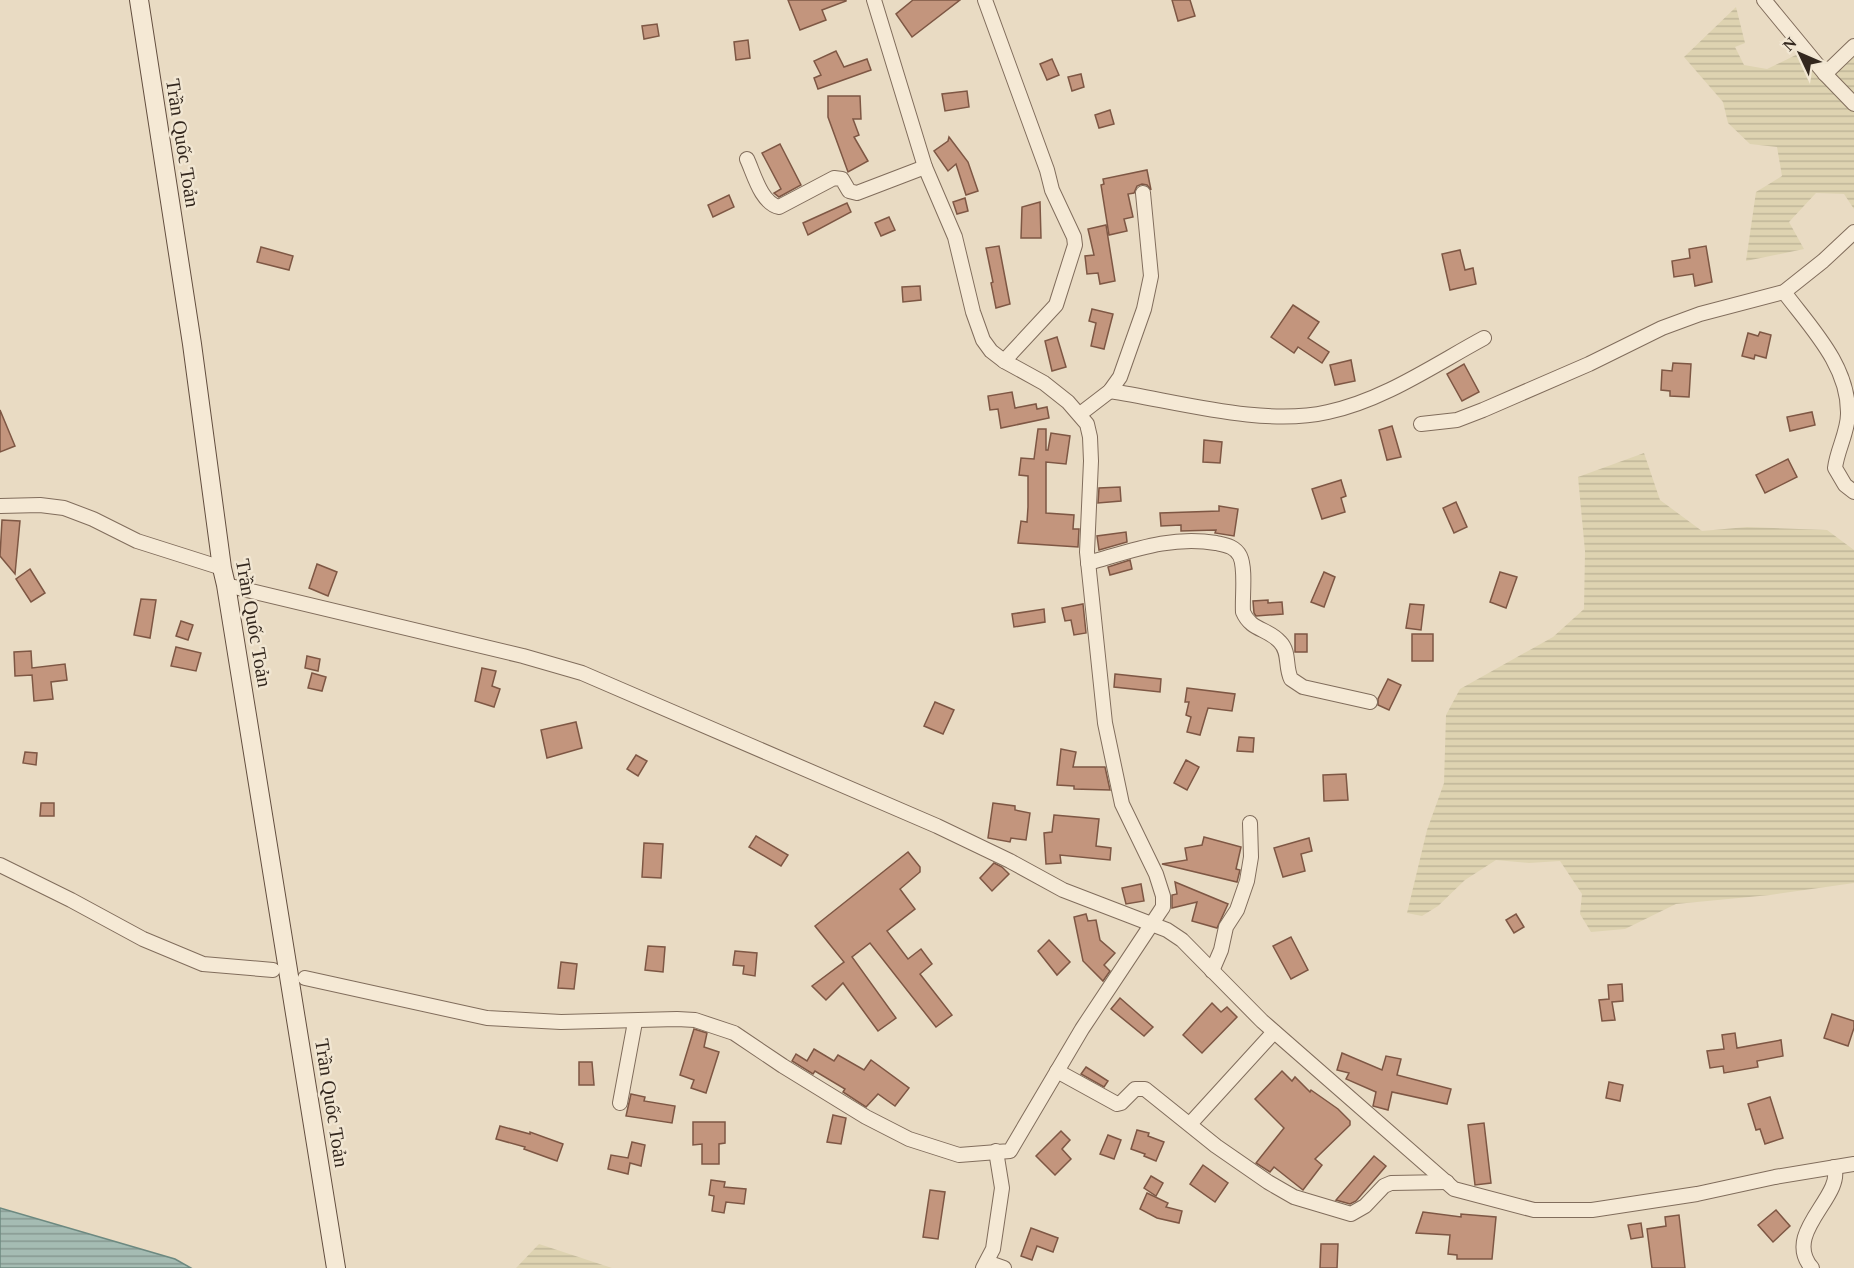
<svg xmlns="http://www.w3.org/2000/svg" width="1854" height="1268" font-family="'Times New Roman',serif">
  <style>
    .farmland { fill: url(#farmland-rules) }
    .water { fill: url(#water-rules); stroke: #6d8980; stroke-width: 1.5 }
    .building { fill: #c3957d; stroke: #7e5744; stroke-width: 1.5 }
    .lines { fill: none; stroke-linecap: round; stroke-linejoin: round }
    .street-casing { stroke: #816d5c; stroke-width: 16 }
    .secondary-casing { stroke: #634e3f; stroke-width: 20 }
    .street { stroke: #f5e9d5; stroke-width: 14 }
    .secondary { stroke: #f5e9d5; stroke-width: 18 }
    .labels { text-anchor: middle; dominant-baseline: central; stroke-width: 5; stroke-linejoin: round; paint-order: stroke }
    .street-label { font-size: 20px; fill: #33271e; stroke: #f1e6d2 }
  </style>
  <defs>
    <pattern id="farmland-rules" width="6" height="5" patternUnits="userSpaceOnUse" patternTransform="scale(1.5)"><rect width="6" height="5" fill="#ded3b1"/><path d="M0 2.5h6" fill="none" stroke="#bfb598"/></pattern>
    <pattern id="water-rules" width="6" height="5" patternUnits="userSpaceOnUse" patternTransform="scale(1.5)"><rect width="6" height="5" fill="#a5bcb3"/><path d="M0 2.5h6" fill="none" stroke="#879991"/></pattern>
  </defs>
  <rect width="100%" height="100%" fill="#e9dbc3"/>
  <g class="farmland">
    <path d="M1736,7l9,36 -10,4 9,18 23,4 33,-16 54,58v98l-10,-15 -28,-1 -27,29 15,27 -58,12 10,-69 26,-16 -5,-29 -27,-3 -22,-21 -5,-21 -39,-45z"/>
    <path d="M1854,50v43l-22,-22z"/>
    <path d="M1644,453l16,47 42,31 45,-4 80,3 27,20v333l-84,12 -94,9 -51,25 -34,3 -11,-18 2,-20 -22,-33 -31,2 -33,-3 -31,20 -27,26 -16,10 -15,-3 20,-83 17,-47 2,-68 14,-26 93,-52 31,-28 1,-58 -7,-74z"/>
    <path d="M539,1244l73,24h-96z"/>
  </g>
  <path class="water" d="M0,1208l175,51 16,9h-191z"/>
  <g class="building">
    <path d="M788,0h58v1l-24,9 4,10 -26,10z"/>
    <path d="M913,0h47l-48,37 -16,-23z"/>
    <path d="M1172,0h18l5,16 -17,5z"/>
    <path d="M657,24l2,12 -15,3 -2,-13z"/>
    <path d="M748,40l2,18 -14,2 -2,-18z"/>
    <path d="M836,51l8,16 23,-8 4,11 -53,19 -4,-11 7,-3 -7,-14z"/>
    <path d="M1052,59l7,16 -12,5 -7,-16z"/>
    <path d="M1081,74l3,13 -12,4 -4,-14z"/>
    <path d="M967,91l2,16 -24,4 -3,-17z"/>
    <path d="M828,96h32l1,23h-8l6,16 -5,2 14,24 -20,11 -20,-55z"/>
    <path d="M1110,110l4,14 -15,4 -4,-13z"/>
    <path d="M949,137l19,25 10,29 -12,4 -10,-31 -8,7 -14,-20 14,-10z"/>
    <path d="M780,144l21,41 -22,12 -5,-4 7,-4 -19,-36z"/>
    <path d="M1147,170l4,20 -4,-5 -5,-1 -5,2 -3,7 -6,1 5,23 -9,2 3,12 -18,4 -8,-50 3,-1 -1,-5z"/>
    <path d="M729,195l5,12 -21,10 -5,-12z"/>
    <path d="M965,198l3,13 -11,3 -4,-12z"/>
    <path d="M1040,202l1,36h-20l1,-31z"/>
    <path d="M847,203l4,9 -43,23 -5,-12z"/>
    <path d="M889,217l6,13 -14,6 -6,-13z"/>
    <path d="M1106,225l9,56 -15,3 -2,-11 -11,1 -2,-18 9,-1 -6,-26z"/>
    <path d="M999,246l11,58 -14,4 -5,-25 2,-1 -7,-34z"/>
    <path d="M1706,246l6,36 -17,4 -2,-12 -19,3 -2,-16 18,-3 -1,-9z"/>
    <path d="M261,247l32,9 -4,14 -32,-8z"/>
    <path d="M1460,250l5,20 8,-2 3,16 -26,6 -8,-36z"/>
    <path d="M920,286l1,14 -18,2 -1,-15z"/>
    <path d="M1293,305l26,17 -11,16 21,14 -7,11 -24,-16 -4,6 -23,-16z"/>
    <path d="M1092,309l21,5 -9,35 -13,-3 5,-23 -7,-2z"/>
    <path d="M1760,332l11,3 -5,23 -11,-3 -1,4 -12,-3 6,-23 10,3z"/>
    <path d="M1057,337l9,30 -14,4 -7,-30z"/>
    <path d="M1351,360l4,21 -20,4 -5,-20z"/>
    <path d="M1673,363l18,1 -2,33 -19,-1v-5l-9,-1 1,-20 10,1z"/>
    <path d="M1464,364l15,28 -17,9 -15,-27z"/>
    <path d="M1012,392l3,16 21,-4 1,5 10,-2 2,11 -48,10 -3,-19 -8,1 -2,-14z"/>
    <path d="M0,410l15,36 -15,6z"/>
    <path d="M1812,412l3,13 -25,6 -3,-14z"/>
    <path d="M1392,426l9,31 -14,3 -8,-30z"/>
    <path d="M1038,429h8v21h2l3,-17 19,3 -4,28 -20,-2v51l28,2 -1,14h6l-1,18 -60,-4 3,-22 6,1 1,-15v-31l-9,-1 2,-17 13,1z"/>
    <path d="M1204,440l18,2 -2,21 -17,-1z"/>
    <path d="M1788,459l9,18 -32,16 -9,-18z"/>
    <path d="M1341,480l5,16 -5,2 4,14 -23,7 -10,-30z"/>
    <path d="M1120,487l1,14 -23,2 1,-15z"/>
    <path d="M1456,502l11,25 -13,6 -11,-25z"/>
    <path d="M1219,506l19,3 -4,27 -19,-3 1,-3 -35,1v-6l-20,1 -1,-13 59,-2z"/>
    <path d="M2,520l18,1 -5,53 -15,-18z"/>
    <path d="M1126,532l1,10 -28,8 -2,-14z"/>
    <path d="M1130,560l2,9 -22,6 -2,-8z"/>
    <path d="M317,564l20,8 -9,24 -19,-8z"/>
    <path d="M30,569l15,24 -14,9 -15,-23z"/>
    <path d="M1324,572l11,5 -11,30 -13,-5z"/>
    <path d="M1500,572l17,5 -11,31 -16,-6z"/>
    <path d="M141,599l15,1 -6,38 -16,-3z"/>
    <path d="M1268,600v3l14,-1 1,12 -27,2 -2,-3 -1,-12z"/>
    <path d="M1083,604l3,29 -12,2 -3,-15 -6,1 -3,-13z"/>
    <path d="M1410,604l14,1 -3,25 -15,-2z"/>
    <path d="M1044,609l1,13 -31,5 -2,-13z"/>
    <path d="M181,621l12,4 -5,15 -12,-4z"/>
    <rect x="1295" y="634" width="12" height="18"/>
    <rect x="1412" y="634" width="21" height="27"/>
    <path d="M176,647l25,6 -5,18 -25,-5z"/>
    <path d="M31,651l1,17 33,-4 2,16 -16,2 2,17 -19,2 -2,-26 -17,1 -1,-24z"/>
    <path d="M307,656l13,3 -2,12 -13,-3z"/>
    <path d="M482,668l14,3 -4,15 8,3 -6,18 -19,-6z"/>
    <path d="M312,673l14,4 -4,14 -14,-3z"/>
    <path d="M1115,674l46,5 -1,13 -46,-5z"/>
    <path d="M1388,679l13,6 -12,25 -11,-5v-6z"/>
    <path d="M1187,688l48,6 -3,17 -24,-3 -8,27 -13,-3 4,-15 -5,-2 3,-13h-4z"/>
    <path d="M935,702l19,8 -11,24 -19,-8z"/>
    <path d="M576,722l6,26 -35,10 -6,-28z"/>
    <path d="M1239,737l15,1 -1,14 -16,-1z"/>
    <path d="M1061,749l15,3 -3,15h32l5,23 -36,-1v-3l-17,-1z"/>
    <path d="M25,752l12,1 -1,12 -13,-2z"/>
    <path d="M636,755l11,6 -9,15 -11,-7z"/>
    <path d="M1186,760l13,7 -12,23 -13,-7z"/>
    <path d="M1346,774l2,26 -24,1 -1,-26z"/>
    <path d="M41,803h13v13h-14z"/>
    <path d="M993,803l22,3v4l15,3 -4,27 -15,-2 -1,4 -22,-4z"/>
    <path d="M1054,815l45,4 -3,27 15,2 -1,12 -50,-5 1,8 -15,1 -2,-31 8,-1z"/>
    <path d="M756,836l32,19 -7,11 -32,-19z"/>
    <path d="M1204,837l37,10 -5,22 4,1 -3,12 -75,-18 25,-4 -2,-12 17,-3z"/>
    <path d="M1309,838l3,13 -11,3 4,17 -22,6 -9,-29z"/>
    <path d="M644,843l19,1 -2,34 -19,-1z"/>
    <path d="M908,852l12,15v5l-20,17 15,20 -28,22 21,28 13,-10 11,15 -12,10 32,41 -16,12 -66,-84 -18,14 44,61 -18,13 -35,-48 -17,17 -14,-14 32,-24 -29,-36z"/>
    <path d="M994,863l8,4 7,7 -17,17 -12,-13z"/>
    <path d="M1175,882l53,22 -11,24 -25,-7 5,-19 -25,6v-13l5,-1z"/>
    <path d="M1141,884l3,17 -18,3 -4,-16z"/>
    <path d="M1086,914l2,7 8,-1 4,20 15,13 -11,12 6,6 -7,10 -20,-20 -9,-44z"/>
    <path d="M1516,914l8,13 -10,6 -8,-13z"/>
    <path d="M1291,937l17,33 -17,9 -18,-33z"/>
    <path d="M1049,940l21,22 -13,13 -19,-24z"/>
    <path d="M648,946l17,1 -2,25 -18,-2z"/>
    <path d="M735,951l22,2 -2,23 -12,-2 1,-8 -11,-1z"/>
    <path d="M561,962l16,2 -3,25 -16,-1z"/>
    <path d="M1622,984l1,17 -11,1 3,18 -13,1 -3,-21 10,-1 -1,-14z"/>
    <path d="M1120,998l33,29 -9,9 -33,-27z"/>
    <path d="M1212,1003l9,9 6,-5 10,10 -35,36 -19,-18z"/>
    <path d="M1832,1014l22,7v7l-6,18 -24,-8z"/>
    <path d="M694,1029l13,4 -3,14 15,5 -13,41 -15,-5 3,-8 -14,-5z"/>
    <path d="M1735,1033l2,15 44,-8 2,16 -26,5 1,6 -34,6 -1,-7 -13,2 -3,-17 17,-2 -2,-14z"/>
    <path d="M814,1049l20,12 4,-6 26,15 7,-10 38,28 -14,18 -17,-12 -12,13 -23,-15 2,-3 -30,-18 -2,3 -21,-13 4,-7 11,7z"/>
    <path d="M1342,1053l40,17 4,-14 15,3 -4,16 54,14 -4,15 -55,-12 -4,18 -15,-4 3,-14 -30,-13 3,-6 -12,-3z"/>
    <path d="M579,1062h13l2,23h-15z"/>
    <path d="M1086,1067l22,14 -4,6 -23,-13z"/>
    <path d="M1282,1071l10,10 3,-4 15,15 1,-2 27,19 12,12v4l-35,34 7,6 -19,25 -29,-23 -4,5 -14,-9 28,-35 -29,-29z"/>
    <path d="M1609,1082l14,3 -3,16 -14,-3z"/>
    <path d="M631,1094l14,3 -1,4 31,5 -3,17 -46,-7z"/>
    <path d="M1770,1097l13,41 -18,6 -5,-15 -4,1 -8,-26z"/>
    <path d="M833,1115l13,3 -5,26 -14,-2z"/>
    <path d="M693,1122h32v21l-6,1v20h-17v-20l-9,1z"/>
    <path d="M1484,1123l7,60 -16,2 -7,-60z"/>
    <path d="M500,1126l30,8v-2l33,12 -6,17 -33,-12 1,-2 -29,-8z"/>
    <path d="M1137,1130l12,3 -1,3 16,6 -8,19 -12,-5 1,-2 -14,-5z"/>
    <path d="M1061,1131l9,9 -8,9 9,10 -16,16 -19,-19z"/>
    <path d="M1108,1135l13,5 -7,19 -14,-5z"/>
    <path d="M632,1142l13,3 -4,21 -11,-3 -2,11 -20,-5 3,-14 17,3z"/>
    <path d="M1374,1156l12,10 -30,35 -6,3 -14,-4z"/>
    <path d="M1203,1165l25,18 -13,19 -25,-18z"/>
    <path d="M1151,1176l12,7 -7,13 -12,-8z"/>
    <path d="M711,1180l14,2 -1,5 22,2 -2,15 -18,-2 -2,11 -12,-2 2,-15 -5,-1z"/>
    <path d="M930,1190l15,2 -7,47 -15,-2z"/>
    <path d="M1147,1193l21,10 -2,4 16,4 -3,12 -22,-5 -17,-9z"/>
    <path d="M1776,1210l14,16 -17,16 -15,-17z"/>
    <path d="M1423,1212l38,5v-3l35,3 -4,42h-35v-4l-9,-1 2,-19 -34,-2z"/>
    <path d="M1679,1215l6,53h-33l-5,-39 19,-3 -1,-9z"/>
    <path d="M1641,1223l2,14 -12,2 -3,-14z"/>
    <path d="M1031,1228l27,10 -5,14 -16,-6 -5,14 -11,-4z"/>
    <path d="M1321,1244h17l-1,24h-17z"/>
  </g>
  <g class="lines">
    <g class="street-casing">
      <g id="street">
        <path d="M985,0l62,170 5,20 22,47 1,8 -19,60 -52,56"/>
        <path d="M1764,0l61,74"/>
        <path d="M1854,46l-29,28 29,30"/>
        <path d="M747,159c7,15 14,44 32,48l55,-29 8,1 7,12 8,2 68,-26"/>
        <path d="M1784,292c27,36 65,74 64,122 0,18 -11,36 -13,54l10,17 9,7"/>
        <path d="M1110,391c66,10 153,36 218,21 56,-12 106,-47 156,-74"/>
        <path d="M1080,414l30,-23 10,-14 24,-68 7,-33 -8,-83"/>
        <path d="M1421,424l36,-4 26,-10 106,-46 73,-36 38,-14 84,-22 39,-31 31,-29"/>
        <path d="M0,506l40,-1 24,3 29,11 44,22 85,27"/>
        <path d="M1088,563c43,-12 83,-28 128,-20 9,2 19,3 24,13 6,13 2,41 3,56 8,19 25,16 37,30 10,10 5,25 11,37l12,8 67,15"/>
        <path d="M226,585l297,71 59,17 355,153 73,35 53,29 104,40 15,10 80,81 192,168 80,21h58l105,-16 78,-17 79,-13"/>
        <path d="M0,865l71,35 72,39 60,25 70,6"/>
        <path d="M1212,971l9,-21 5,-23 11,-17 10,-29 4,-24 -1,-34"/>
        <path d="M305,978l182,40 74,4 116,-3 18,1 39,13 49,33 83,51 43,22 50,16 51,-4 72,-122 77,-116 4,-6v-11l-7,-22 -34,-70 -17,-81 -18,-171 4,-91 -1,-24 -3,-13 -19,-22 -24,-19 -40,-22 -13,-10 -8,-11 -10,-28 -18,-75 -30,-70 -51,-167"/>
        <path d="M1057,1071l60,33 4,-1 14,-14h10l71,57 52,36 26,15 57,17 14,-8 19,-20 7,-3 56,-1"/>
        <path d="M620,1103l15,-81"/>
        <path d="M1190,1124l84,-92"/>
        <path d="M987,1262l17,6"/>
        <path d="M983,1268l10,-19 9,-61 -6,-37"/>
        <path d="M1812,1268c-31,-35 33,-72 22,-101"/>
      </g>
    </g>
    <g class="secondary-casing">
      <path id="secondary" d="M139,0l53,344 30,224 4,17 110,683"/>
    </g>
    <use href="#street" class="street"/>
    <use href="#secondary" class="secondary"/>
  </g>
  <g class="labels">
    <g class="street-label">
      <text transform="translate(183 143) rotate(81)">Trần Quốc Toản</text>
      <text transform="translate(254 623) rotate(80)">Trần Quốc Toản</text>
      <text transform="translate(332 1103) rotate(81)">Trần Quốc Toản</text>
    </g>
  </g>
  <g transform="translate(1800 54) rotate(314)" stroke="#f1e6d2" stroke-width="4.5" paint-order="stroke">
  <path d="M0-4.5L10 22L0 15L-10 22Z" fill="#33271e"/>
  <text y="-9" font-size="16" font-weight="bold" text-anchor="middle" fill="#33271e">N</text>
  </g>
</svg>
